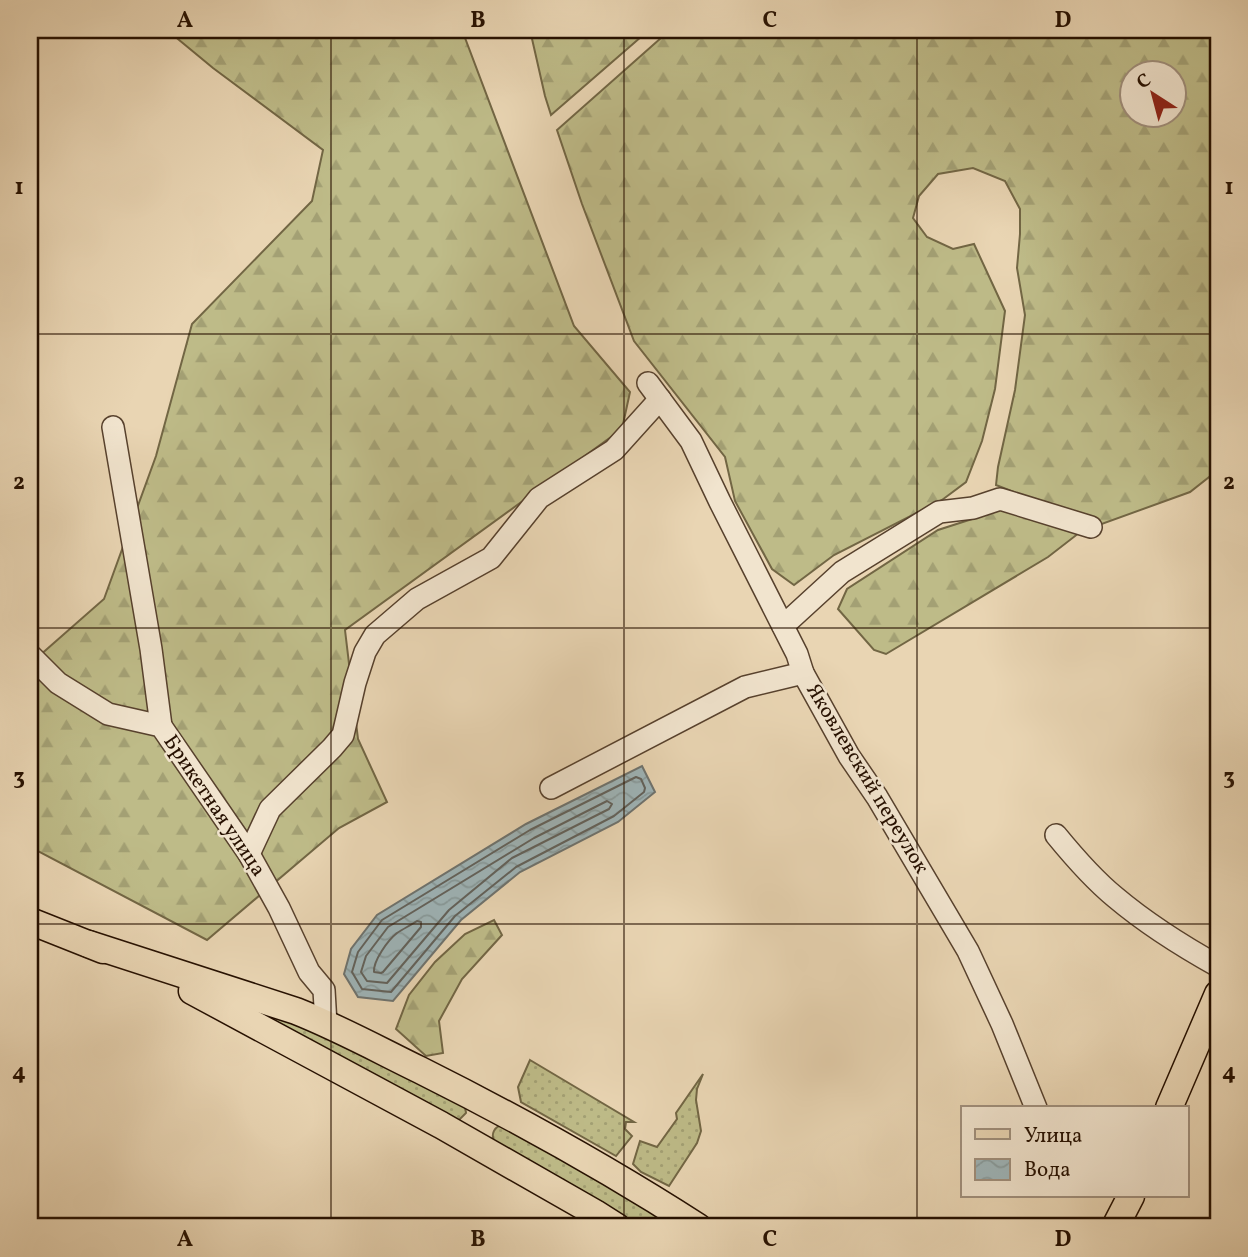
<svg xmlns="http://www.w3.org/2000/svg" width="1248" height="1257" font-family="Vollkorn,serif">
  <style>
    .grass { fill: url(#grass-dots); stroke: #726644; stroke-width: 2 }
    .forest { fill: url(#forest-firs); stroke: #726644; stroke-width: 2; fill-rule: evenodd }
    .water { fill: url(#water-waves); stroke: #6e736f; stroke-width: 2 }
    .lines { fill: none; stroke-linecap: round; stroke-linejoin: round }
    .shore { stroke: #62625c; stroke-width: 2 }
    .minor-casing { stroke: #57412d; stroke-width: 24 }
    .major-casing { stroke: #261000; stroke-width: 29 }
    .minor { stroke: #f1e4ce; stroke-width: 21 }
    .major { stroke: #e9d5b3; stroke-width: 26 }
    .rail { stroke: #261000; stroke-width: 5; stroke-dasharray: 12 12; stroke-linecap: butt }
    .grid { fill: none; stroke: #261000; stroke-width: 2; stroke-opacity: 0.55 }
    .labels { text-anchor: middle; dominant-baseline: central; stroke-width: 5; stroke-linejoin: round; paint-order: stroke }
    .street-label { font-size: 21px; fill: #261000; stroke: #f1e4ce }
    .neatline { fill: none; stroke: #261000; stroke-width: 2.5 }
    .grid-label { font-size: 23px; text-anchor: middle; font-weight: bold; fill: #261000 }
  </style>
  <defs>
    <pattern id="grass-dots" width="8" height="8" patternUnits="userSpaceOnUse" patternTransform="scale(1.75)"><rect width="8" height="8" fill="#bebb88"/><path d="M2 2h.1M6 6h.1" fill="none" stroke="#a3a074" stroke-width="1.8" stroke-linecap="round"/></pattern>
    <pattern id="forest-firs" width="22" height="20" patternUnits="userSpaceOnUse" patternTransform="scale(1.75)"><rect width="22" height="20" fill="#bebb88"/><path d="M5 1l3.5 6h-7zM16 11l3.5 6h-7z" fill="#a3a074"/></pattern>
    <pattern id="water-waves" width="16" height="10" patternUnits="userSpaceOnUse" patternTransform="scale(1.75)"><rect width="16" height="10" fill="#9eb5b9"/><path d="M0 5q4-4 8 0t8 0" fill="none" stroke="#889b9d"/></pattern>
  </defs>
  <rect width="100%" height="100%" fill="#e9d5b3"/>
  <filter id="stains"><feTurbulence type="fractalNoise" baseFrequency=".00286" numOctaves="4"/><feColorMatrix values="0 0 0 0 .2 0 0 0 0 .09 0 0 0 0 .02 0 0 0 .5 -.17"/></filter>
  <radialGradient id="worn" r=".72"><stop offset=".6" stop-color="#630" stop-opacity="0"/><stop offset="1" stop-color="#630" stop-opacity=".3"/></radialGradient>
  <g class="grass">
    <path d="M276,1015l16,5 173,86 1,7 -7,7 -6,-1 -181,-97z"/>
    <path d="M530,1060l104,62h-8l-1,7 7,7 -16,20 -95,-54 -3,-15z"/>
    <path d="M703,1074l-6,15 -1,11 5,31 -4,12 -28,43 -28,-14 -8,-8 7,-23 17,6 20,-28 -1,-6z"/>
    <path d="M502,1125l179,102h-46l-141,-86c-3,-7 0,-14 8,-16z"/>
  </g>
  <g class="forest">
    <path d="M167,30h295l112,296 56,66 -8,37 -277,201 13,109 29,63 -48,26 -132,112 -177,-93v-183l74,-65 52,-143 36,-132 120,-123 11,-51 -110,-82z"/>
    <path d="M530,30h119l-98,85 -6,-19z"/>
    <path d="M670,30h548v440l-28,22 -91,33 -103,-40 2,-18 17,-77 10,-75 -8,-47 3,-34v-25l-15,-28 -32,-13 -35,6 -19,22 -6,22 14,19 26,12 21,-5 31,67 -10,78 -13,52 -16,41 -24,18 -108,55 -40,30 -22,-16 -37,-68 -10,-44 -91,-116 -52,-137 -25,-74zM1132,74h42v42h-42z"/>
    <path d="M1003,509l76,24 -31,24 -162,97 -12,-4 -36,-41 9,-20 91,-59z"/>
    <path d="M494,920l8,15 -40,44 -23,42 4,32 -17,3 -30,-27 13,-34 26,-33 30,-28z"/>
  </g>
  <path class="water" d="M642,766l13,26 -37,30 -98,50 -59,48 -68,81 -35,-4 -14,-23 7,-25 26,-34 149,-91z"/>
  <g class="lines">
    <g class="shore">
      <path d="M636,777l5,2 4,9 -1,4 -30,24 -98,51 -61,49 -64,76 -29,-3 -10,-17 6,-20 24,-32 148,-90z"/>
      <path d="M607,801l5,3 -3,5 -97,49 -63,52 -62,73 -20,-2 -6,-9 5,-16 22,-29 146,-89z"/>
      <path d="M417,921l4,1v5l-38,45 -2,1 -7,-1c-1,-11 14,-32 23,-39 6,-4 14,-8 20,-12z"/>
    </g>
    <g class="minor-casing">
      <g id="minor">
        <path d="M648,383l43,58 29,61 77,152 6,19 46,83 28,41 91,154 34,73 34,84"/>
        <path d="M113,427l38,222 10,77"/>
        <path d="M783,626l59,-54 97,-60 34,-4 27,-9 91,28"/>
        <path d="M30,655l28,28 50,31 53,12 88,128 30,54 30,64 15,18 2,34"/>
        <path d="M551,788l194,-101 58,-14"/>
        <path d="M1056,835c18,22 37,44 59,62 32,27 67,49 103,69"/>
        <path d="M249,854l21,-45 62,-61 11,-13 12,-52 10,-31 10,-17 42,-36 74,-41 48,-60 75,-48 46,-51"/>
      </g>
    </g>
    <g class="major-casing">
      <g id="major">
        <path d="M30,921l73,29"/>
        <path d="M89,944l207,67c43,17 83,39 124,59 96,48 188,99 278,157"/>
        <path d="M192,991l249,134 154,88 22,14"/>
        <path d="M1169,1108l49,-114"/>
        <path d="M1115,1227l16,-31"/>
      </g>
    </g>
    <use href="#minor" class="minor"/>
    <use href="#major" class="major"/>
    <path class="rail" d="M1217,1074l1,-2"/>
  </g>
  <path class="grid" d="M331,30v1197M624,30v1197M917,30v1197M30,334h1188M30,628h1188M30,924h1188"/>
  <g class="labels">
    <g class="street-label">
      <text transform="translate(867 779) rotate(59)">Яковлевский переулок</text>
      <text transform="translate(214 806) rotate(56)">Брикетная улица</text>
    </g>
  </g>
  <rect width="1248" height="1257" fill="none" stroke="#e9d5b3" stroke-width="77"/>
  <rect x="961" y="1106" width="228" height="91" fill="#f1e4ce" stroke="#a08f7c" stroke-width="2"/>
  <rect x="975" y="1129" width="35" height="10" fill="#e9d5b3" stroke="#a08f7c" stroke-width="2"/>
  <text x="1024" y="1142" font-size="21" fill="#261000">Улица</text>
  <rect x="975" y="1159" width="35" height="21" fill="url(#water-waves)" stroke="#a08f7c" stroke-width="2"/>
  <text x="1024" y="1176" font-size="21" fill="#261000">Вода</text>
  <g transform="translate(1153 94) rotate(324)"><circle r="33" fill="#f1e4ce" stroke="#a08f7c" stroke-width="2"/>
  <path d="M0-5L12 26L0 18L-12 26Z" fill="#8f2418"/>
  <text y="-10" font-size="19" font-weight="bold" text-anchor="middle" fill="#261000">С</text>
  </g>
  <rect x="38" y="38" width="1172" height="1180" class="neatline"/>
  <g class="grid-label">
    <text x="185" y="27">A</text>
    <text x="478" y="27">B</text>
    <text x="770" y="27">C</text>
    <text x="1063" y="27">D</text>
    <text x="19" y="194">1</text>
    <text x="1229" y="194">1</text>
    <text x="19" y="489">2</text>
    <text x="1229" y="489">2</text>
    <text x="19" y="784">3</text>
    <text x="1229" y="784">3</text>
    <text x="19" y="1079">4</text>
    <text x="1229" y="1079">4</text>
    <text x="185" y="1246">A</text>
    <text x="478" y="1246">B</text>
    <text x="770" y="1246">C</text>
    <text x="1063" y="1246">D</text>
  </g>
  <rect width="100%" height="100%" filter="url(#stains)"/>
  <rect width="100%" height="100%" fill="url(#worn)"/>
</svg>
